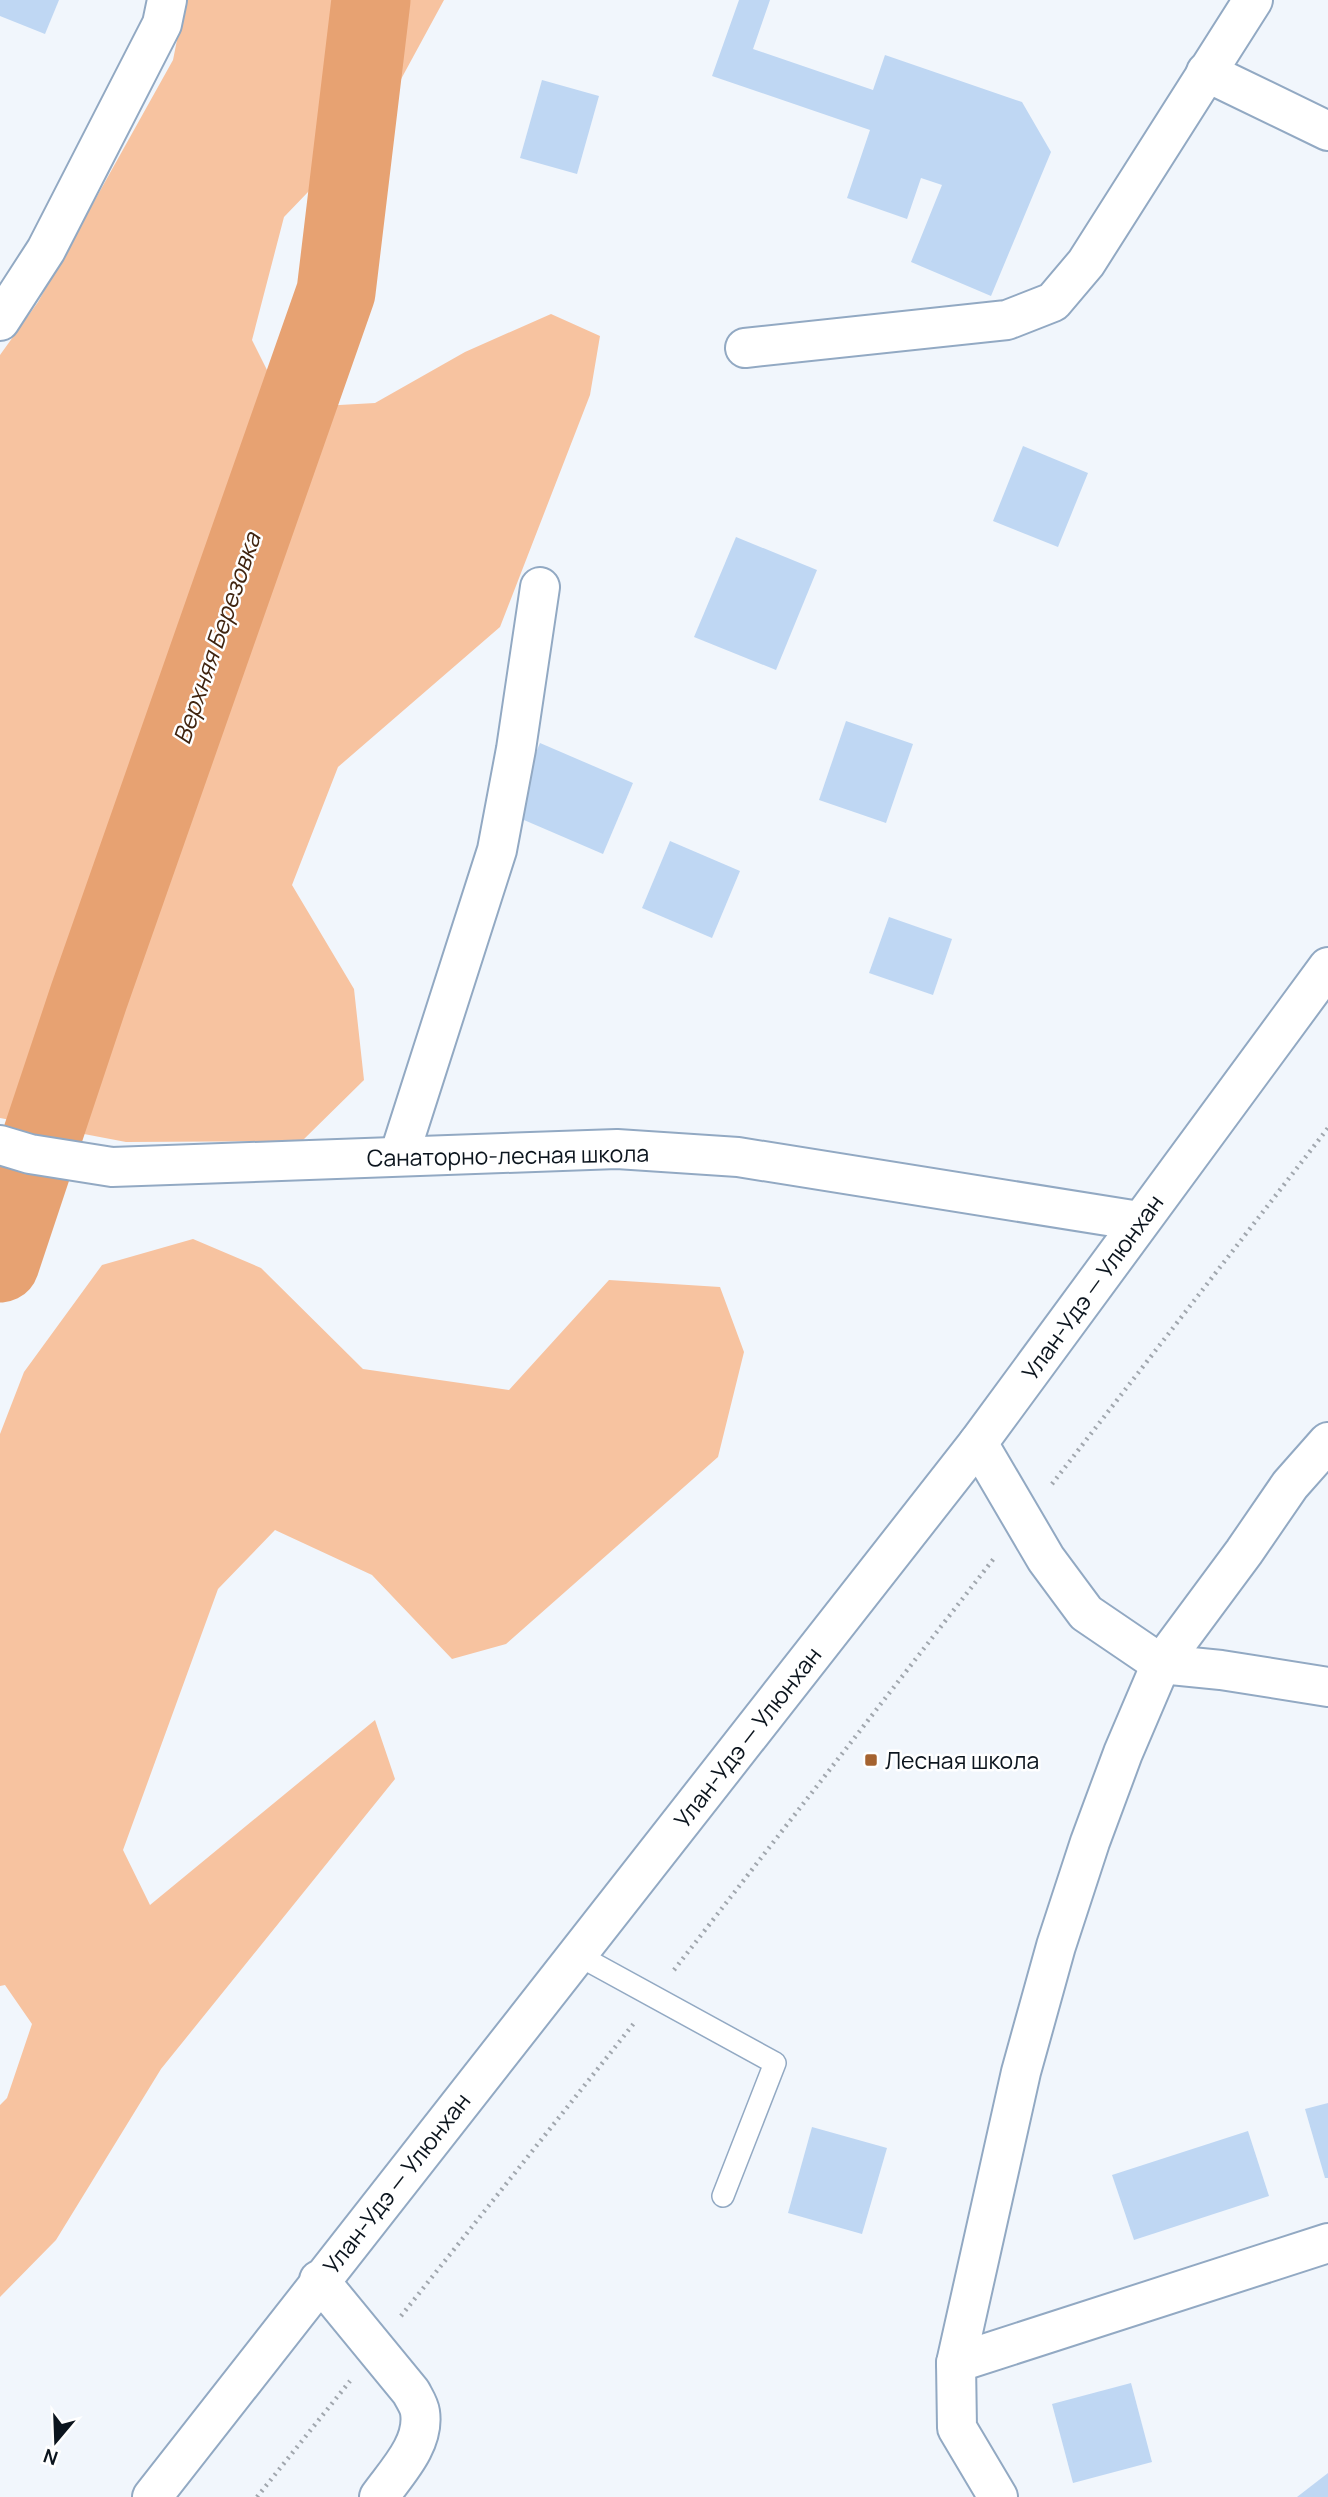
<svg xmlns="http://www.w3.org/2000/svg" width="1328" height="2497" font-family="Manrope,sans-serif">
  <style>
    .green { fill: #f7c3a0 }
    .lines { fill: none; stroke-linecap: round; stroke-linejoin: round }
    .river { stroke: #e7a272; stroke-width: 79 }
    .building { fill: #bfd7f3 }
    .service-casing { stroke: #92a9c3; stroke-width: 24 }
    .minor-casing { stroke: #92a9c3; stroke-width: 42 }
    .primary-casing { stroke: #92a9c3; stroke-width: 42 }
    .path { stroke: #a1a7ae; stroke-width: 4.5; stroke-dasharray: 2 5; stroke-linecap: butt }
    .service { stroke: #fff; stroke-width: 21 }
    .minor { stroke: #fff; stroke-width: 38 }
    .primary { stroke: #fff; stroke-width: 38 }
    .poi-dot { fill: #a56330; stroke: #fff; stroke-width: 2.5 }
    .labels { text-anchor: middle; dominant-baseline: central; stroke-width: 5; stroke-linejoin: round; paint-order: stroke }
    .street-label { font-size: 23px; fill: #0c151e; stroke: #fff }
    .poi-label { font-size: 23px; fill: #0c151e; stroke: #fff; text-anchor: start }
    .water-label { font-size: 24px; font-style: italic; fill: #40240f; stroke: #fff }
  </style>
  <rect width="100%" height="100%" fill="#f1f6fc"/>
  <g class="green">
    <path d="M185,0h259l-63,116 -97,101 -32,123 34,68 89,-5 90,-51 86,-38 49,22 -10,59 -90,232 -162,140 -46,118 62,104 10,91 -62,61 -176,1 -126,-24v-763l38,-53 135,-242z"/>
    <path d="M193,1239l68,29 102,101 146,21 100,-110 111,7 24,65 -26,105 -212,187 -54,15 -80,-84 -97,-45 -57,59 -95,261 27,55 225,-185 20,59 -234,290 -105,171 -56,57v-192l7,-7 25,-74 -27,-39 -5,1v-552l24,-62 78,-107z"/>
  </g>
  <g class="lines">
    <path class="river" d="M0,1263l89,-267 247,-704 35,-292"/>
  </g>
  <g class="building">
    <path d="M0,0h59l-14,34 -45,-18z"/>
    <path d="M739,0h31l-17,49 120,41 12,-35 137,47 29,50 -60,144 -80,-34 31,-77 -21,-7 -14,41 -60,-21 23,-68 -158,-54z"/>
    <path d="M542,80l57,16 -22,78 -57,-16z"/>
    <path d="M1023,446l65,27 -30,74 -65,-26z"/>
    <path d="M736,537l81,33 -41,100 -82,-33z"/>
    <path d="M846,721l67,23 -27,79 -67,-23z"/>
    <path d="M540,743l93,40 -30,71 -93,-40z"/>
    <path d="M670,841l70,30 -28,67 -70,-30z"/>
    <path d="M889,917l63,22 -19,56 -64,-22z"/>
    <path d="M1328,2103v75h-3l-20,-69z"/>
    <path d="M812,2127l75,21 -25,86 -74,-21z"/>
    <path d="M1248,2131l21,65 -135,44 -22,-65z"/>
    <path d="M1131,2383l21,79 -79,21 -21,-79z"/>
    <path d="M1328,2473v24h-31z"/>
  </g>
  <g class="lines">
    <g class="service-casing">
      <path id="service" d="M576,1954l199,109 -52,133"/>
    </g>
    <g class="minor-casing">
      <g id="minor">
        <path d="M1206,72l122,59"/>
        <path d="M0,321l46,-71 116,-226 5,-24"/>
        <path d="M745,348l262,-28 46,-18 33,-39 167,-263"/>
        <path d="M0,1145l30,9 82,13 505,-18 121,8 401,64"/>
        <path d="M399,1156l98,-306 19,-101 24,-162"/>
        <path d="M978,1443l68,116 40,54 75,51 60,6 107,17"/>
        <path d="M319,2280l92,112c3,6 8,13 9,20 5,32 -24,61 -41,85"/>
        <path d="M956,2363l372,-120"/>
        <path d="M998,2497l-41,-69 -1,-65 65,-291 35,-126 34,-104 33,-89 38,-89 83,-112 46,-67 38,-43"/>
      </g>
    </g>
    <g class="primary-casing">
      <path id="primary" d="M152,2497l826,-1054 350,-476"/>
    </g>
    <g class="path">
      <path d="M1052,1484l276,-356"/>
      <path d="M674,1970l321,-413"/>
      <path d="M401,2316l234,-294"/>
      <path d="M257,2497l93,-116"/>
    </g>
    <use href="#service" class="service"/>
    <use href="#minor" class="minor"/>
    <use href="#primary" class="primary"/>
  </g>
  <rect class="poi-dot" x="864" y="1753" width="14" height="14" rx="3.5"/>
  <g class="labels">
    <g class="street-label">
      <text transform="translate(508 1155) rotate(-1)">Санаторно-лесная школа</text>
      <text transform="translate(1092 1287) rotate(-54)">Улан-Удэ — Улюнхан</text>
      <text transform="translate(747 1737) rotate(-52)">Улан-Удэ — Улюнхан</text>
      <text transform="translate(396 2183) rotate(-52)">Улан-Удэ — Улюнхан</text>
    </g>
    <g class="poi-label">
      <text x="885" y="1760">Лесная школа</text>
    </g>
    <g class="water-label">
      <text transform="translate(216 638) rotate(-71)">Верхняя Березовка</text>
    </g>
  </g>
  <g transform="translate(56 2441) rotate(199)" stroke="#ffffff" stroke-width="5" paint-order="stroke">
  <path d="M0-5L12 26L0 18L-12 26Z" fill="#0c151e"/>
  <text y="-10" font-size="19" font-weight="bold" text-anchor="middle" fill="#0c151e">N</text>
  </g>
</svg>
